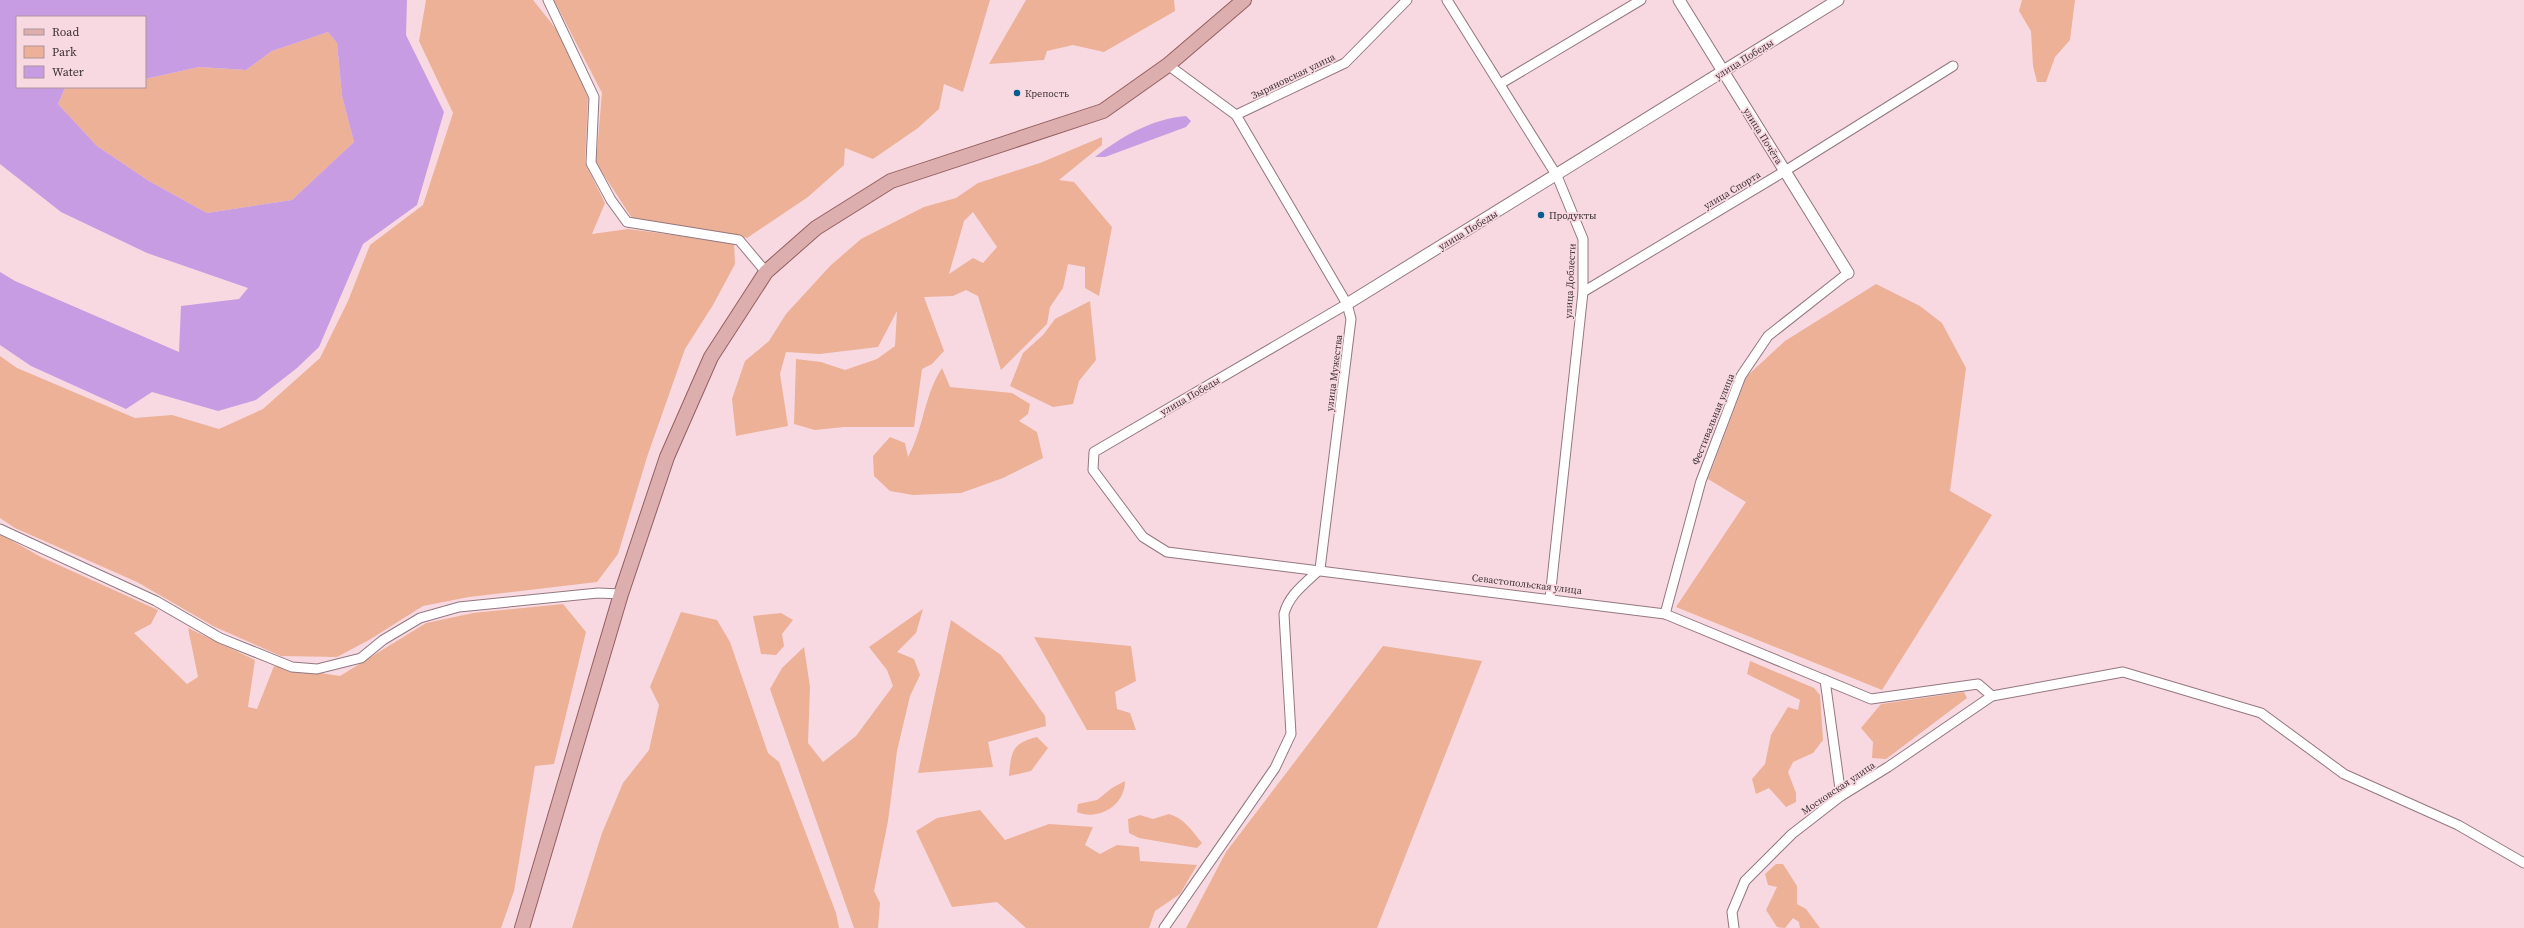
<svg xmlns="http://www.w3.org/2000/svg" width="2524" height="928" font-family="'Source Serif 4',serif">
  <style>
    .green { fill: #ecb196; fill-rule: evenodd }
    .water { fill: #c79ce2; fill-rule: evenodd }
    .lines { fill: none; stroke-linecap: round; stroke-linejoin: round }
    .minor-casing { stroke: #93777f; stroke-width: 11 }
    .tertiary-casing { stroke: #93777f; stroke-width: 13 }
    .primary-casing { stroke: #945f5f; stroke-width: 16 }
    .minor { stroke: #fff; stroke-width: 9 }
    .tertiary { stroke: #fff; stroke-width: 11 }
    .primary { stroke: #dcaead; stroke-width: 14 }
    .poi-dot { fill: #045e8f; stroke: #f8d9e2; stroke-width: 1.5 }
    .labels { text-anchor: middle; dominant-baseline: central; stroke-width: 3.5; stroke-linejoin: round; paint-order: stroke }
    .street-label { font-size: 10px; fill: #3c3034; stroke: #f8d9e2 }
    .poi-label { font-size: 10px; fill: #3c3034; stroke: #f8d9e2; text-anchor: start }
  </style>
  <rect width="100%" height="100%" fill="#f8d9e2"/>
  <g class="green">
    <path d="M426,0h107l28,35 27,62 -3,66 20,40 -13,31 36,-5 106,14 1,21 -22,41 -28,44 -38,108 -29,97 -21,28 -128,15 -46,9 -54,34 -32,17 -56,-1 -66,-29 -78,-45 -122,-54 -15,-10v-162l17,12 118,50 37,-3 47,14 44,-20 57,-51 28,-57 22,-56 53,-40 30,-92 -34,-72z"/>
    <path d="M554,0h436l-27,92 -19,-8 -5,25 -21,19 -45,31 -28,-11 -1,17 -36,32 -61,41 -115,-20 -36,-55 6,-70z"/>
    <path d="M1026,0h148l1,11 -71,41 -31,-7 -26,6 -3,9 -55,4z"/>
    <path d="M2022,0h53l-5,40 -15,17 -9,25h-9l-4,-16 -2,-35 -12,-20z"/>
    <path d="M328,32l9,11 5,53 12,46 -62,58 -85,13 -58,-32 -52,-35 -39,-42 7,-16 80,-1v-8l54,-12 47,3 26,-19z"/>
    <path d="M1102,137v8l-43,35 15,2 38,45 -13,69 -14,-8v-21l-17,-3 -5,24 -13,19 -3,17 -46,46 -23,-74 -12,-6 -13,6 -29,1 20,54 -12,13 -10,5 -8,58h-70l-29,3 -21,-6 2,-65 25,3 24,8 32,-11 18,-13 2,-35 -19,36 -58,7 -34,-2 -6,22 8,52 -52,10 -4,-37 13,-38 24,-20 17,-27 44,-48 31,-27 63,-32 32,-9 22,-15 62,-20zM973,212l24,35 -14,16 -10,-5 -24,16 15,-53z"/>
    <path d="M1876,284l44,22 22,17 24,45 -16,123 42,24 -110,175 -206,-83 70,-105 -38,-23 39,-103 38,-35z"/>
    <path d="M1090,301l6,59 -17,21 -6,23 -20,3 -43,-21 13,-33 20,-18 12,-16z"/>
    <path d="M942,368l8,19 62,6 18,11 -2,10 -9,7 18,11 6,26 -40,20 -42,15 -48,2 -23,-4 -16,-15 -1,-20 17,-19 15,6 3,14c16,-29 16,-62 34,-89z"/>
    <path d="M0,534l41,23 117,53 -7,14 -17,9 53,51 11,-7 -10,-49 67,32 -7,47 9,2 17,-43 66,10 86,-53 47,-10 90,-9 23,28 -32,132 -19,2 -21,125 -13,37h-501z"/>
    <path d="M923,609l-7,24 -19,19 17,7 6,16 -10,21 -13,55 -9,70 -14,70 6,12 -2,25h-24l-84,-239 12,-21 22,-21 6,40 -2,56 15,19 33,-26 37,-50 -6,-16 -18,-23z"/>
    <path d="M681,612l36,8 13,22 38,111 11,9 57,151 3,15h-267l30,-95 21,-50 26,-33 10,-45 -9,-18z"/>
    <path d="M781,613l12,7 -11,14 2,12 -8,9 -15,-1 -8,-38z"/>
    <path d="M951,620l50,35 44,61 1,10 -58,16 5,25 -75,6z"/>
    <path d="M1034,637l97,9 5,35 -21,11 2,17 13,4 6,17h-49z"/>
    <path d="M1383,646l99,15 -105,267h-191l40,-76z"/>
    <path d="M1750,661l64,27 6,7 3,45 -10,13 -20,9 -5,10 8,21v9l-10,5 -17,-19 -13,6 -4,-15 13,-15 6,-29 17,-28 10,3 2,-10 -53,-26z"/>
    <path d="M1964,692l3,6 -81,61 -14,-1 1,-16 -12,-14 20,-24z"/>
    <path d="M1037,737l11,11 -17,23 -22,5c2,-24 3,-33 28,-39z"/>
    <path d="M1125,781c0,25 -27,40 -48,31l1,-8 19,-4 15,-12z"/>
    <path d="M980,810l25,30 44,-16 44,3 -8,18 15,9 17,-9 22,2 1,14 57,4 -17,29 -25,17 -6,17h-123l-29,-26 -45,5 -36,-76 21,-13z"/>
    <path d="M1169,814c15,4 23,17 33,29l-5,5 -58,-10 -10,-5 -1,-14 12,-4 13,4z"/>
    <path d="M1776,864h7l14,22v18l9,5 14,19h-20l-1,-6 -6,-4 -8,10 -8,-1 -11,-17 11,-23 -9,-2 -3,-11z"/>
  </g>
  <g class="water">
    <path d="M0,0h407l-1,35 38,77 -27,93 -54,39 -44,103 -22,21 -41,32 -38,11 -66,-19 -26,17 -95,-43 -31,-21v-73l15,9 164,71 2,-46 58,-7 9,-11 -101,-35 -86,-41 -61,-48zM17,17h128v62l54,-12 47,3 26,-19 56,-19 9,11 5,53 12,46 -62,58 -85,13 -58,-32 -52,-35 -39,-42 7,-16 10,-1h-58z"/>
    <path d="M1186,116l5,5 -5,6 -81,30h-10c27,-21 57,-38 91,-41z"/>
  </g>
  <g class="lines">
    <g class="minor-casing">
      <g id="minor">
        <path d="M548,0l46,97 -3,66 20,37 16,22 112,18 27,32"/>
        <path d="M1447,0l110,176 26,63v53l-33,306"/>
        <path d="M1500,84l141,-84"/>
        <path d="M1236,115l109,-52 62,-63"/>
        <path d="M1583,292l202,-121 168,-105"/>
        <path d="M1347,304l-253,148 -1,18 50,67 24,15 498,62 206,85 107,-15 14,12"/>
        <path d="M0,529l156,72 64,37 72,29 25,2 44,-11 22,-18 37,-22 39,-11 139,-14 23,1"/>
        <path d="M1665,614l36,-133 40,-105 27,-40 80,-63"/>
        <path d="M1825,680l16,116"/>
        <path d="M1164,928l111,-160 16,-34 -7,-120c5,-20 22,-31 36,-45l31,-250 -4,-15 -111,-189 -68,-50"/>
        <path d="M1734,928l-2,-16 13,-31 47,-47 49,-38 47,-29 104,-71 131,-24 138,41 83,61 114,51 66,38"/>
      </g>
    </g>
    <g class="tertiary-casing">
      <g id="tertiary">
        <path d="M1679,0l169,273"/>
        <path d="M1347,304l491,-304"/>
      </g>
    </g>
    <g class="primary-casing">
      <path id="primary" d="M522,928l99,-334 46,-137 44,-100 55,-85 50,-44 75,-47 212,-70 65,-46 76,-65"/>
    </g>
    <use href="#minor" class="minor"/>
    <use href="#tertiary" class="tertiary"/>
    <use href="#primary" class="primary"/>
  </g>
  <g class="poi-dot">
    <circle cx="1017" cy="93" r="4"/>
    <circle cx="1541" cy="215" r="4"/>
  </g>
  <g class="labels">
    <g class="street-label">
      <text transform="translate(1744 59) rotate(-32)">улица Победы</text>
      <text transform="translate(1293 76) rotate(-26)">Зыряновская улица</text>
      <text transform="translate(1763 136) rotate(58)">улица Почёта</text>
      <text transform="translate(1732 190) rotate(-31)">улица Спорта</text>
      <text transform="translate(1468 230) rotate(-31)">улица Победы</text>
      <text transform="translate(1570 281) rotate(-87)">улица Доблести</text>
      <text transform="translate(1334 373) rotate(-83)">улица Мужества</text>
      <text transform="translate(1190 396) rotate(-30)">улица Победы</text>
      <text transform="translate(1713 419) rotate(-68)">Фестивальная улица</text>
      <text transform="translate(1527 584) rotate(7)">Севастопольская улица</text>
      <text transform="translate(1838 788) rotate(-34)">Московская улица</text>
    </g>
    <g class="poi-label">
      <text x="1025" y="93">Крепость</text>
      <text x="1549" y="215">Продукты</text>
    </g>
  </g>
  <rect x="16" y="16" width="130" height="72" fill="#f8d9e2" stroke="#ad959c"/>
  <rect x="24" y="29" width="20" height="6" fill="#dcaead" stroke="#ad959c"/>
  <text x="52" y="36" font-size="12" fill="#3c3034">Road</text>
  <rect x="24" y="46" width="20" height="12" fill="#ecb196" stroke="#ad959c"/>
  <text x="52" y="56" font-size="12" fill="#3c3034">Park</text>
  <rect x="24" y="66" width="20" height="12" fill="#c79ce2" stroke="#ad959c"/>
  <text x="52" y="76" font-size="12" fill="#3c3034">Water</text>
</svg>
